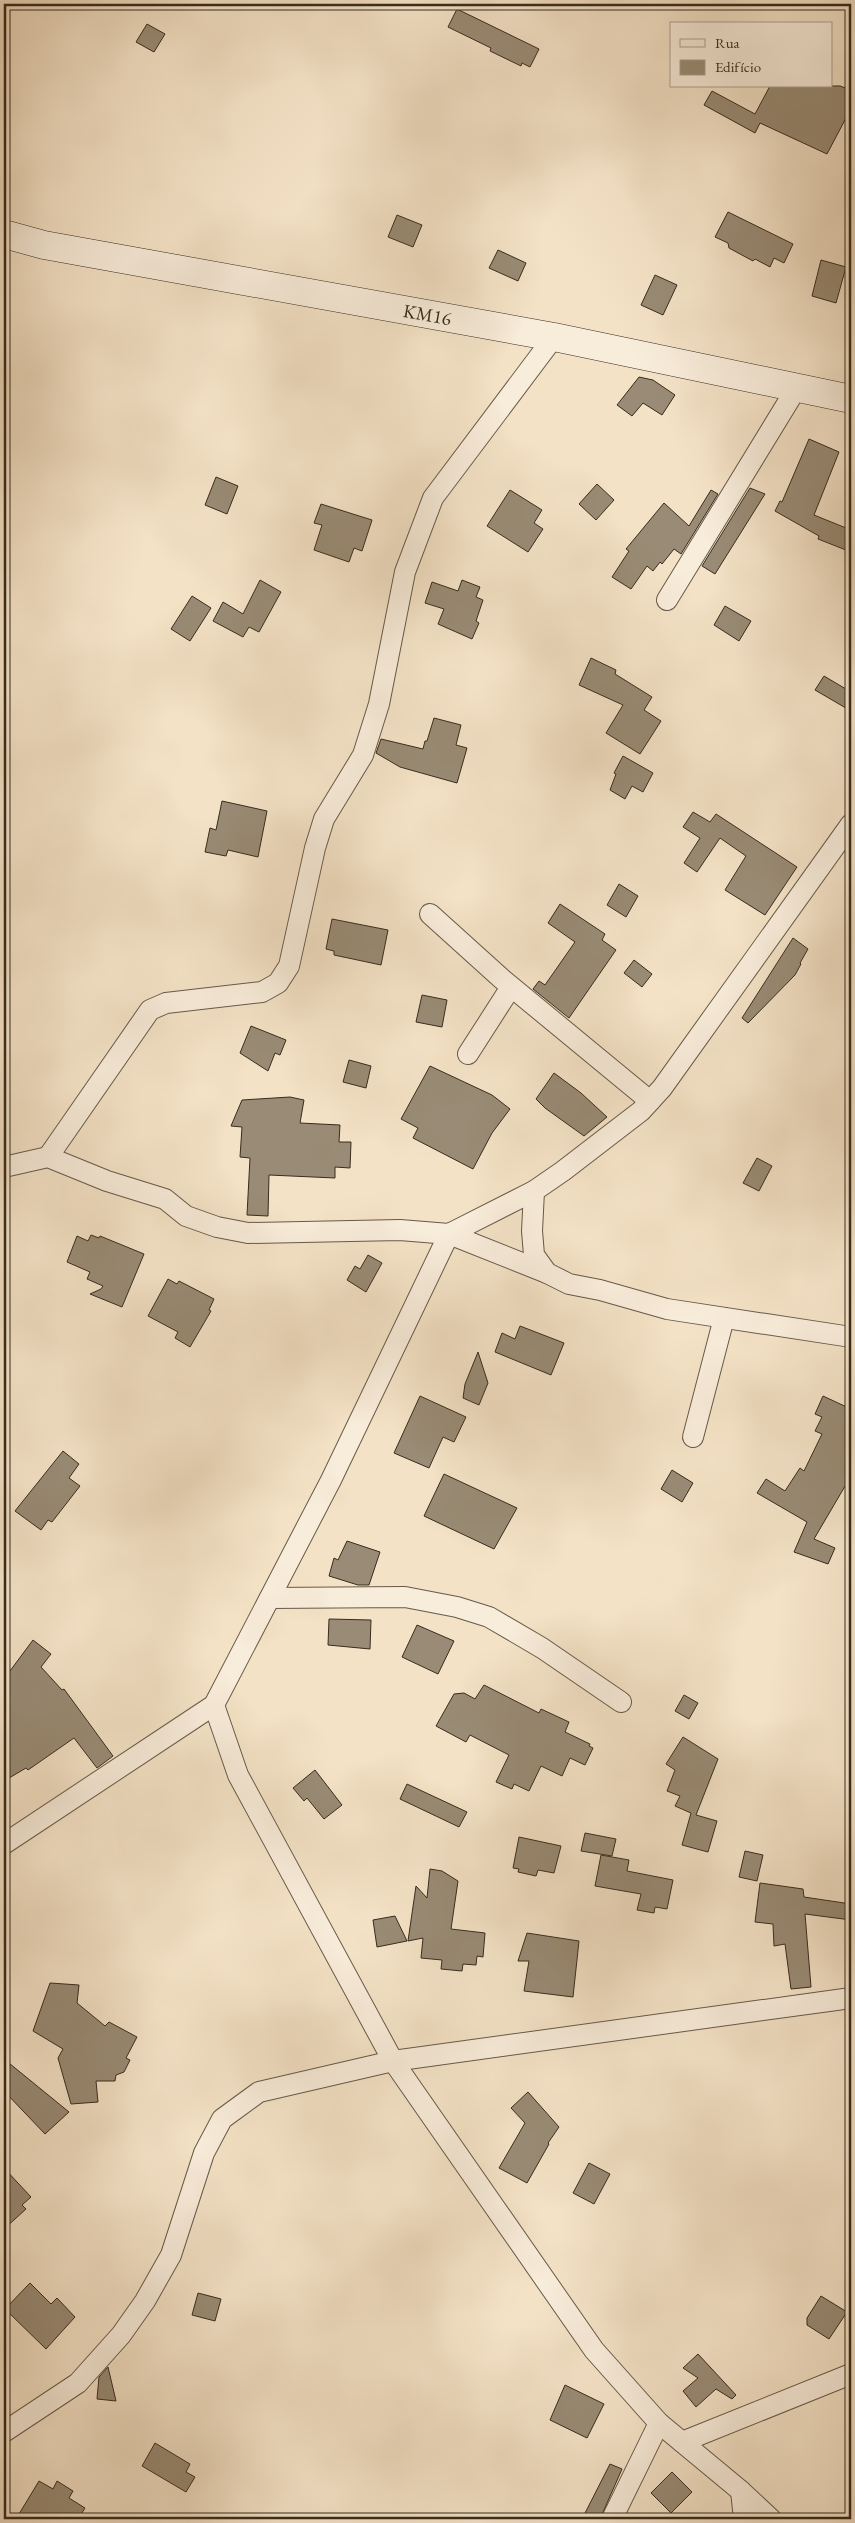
<svg xmlns="http://www.w3.org/2000/svg" width="855" height="2523" font-family="'EB Garamond',serif">
  <style>
    .building { fill: #998b75; stroke: #372c1e }
    .lines { fill: none; stroke-linecap: round; stroke-linejoin: round }
    .street-casing { stroke: #665a48; stroke-width: 22 }
    .secondary-casing { stroke: #372c1e; stroke-width: 29 }
    .street { stroke: #f8ecda; stroke-width: 20 }
    .secondary { stroke: #f8ecda; stroke-width: 28 }
    .labels { text-anchor: middle; dominant-baseline: central; stroke-width: 4.5; stroke-linejoin: round; paint-order: stroke }
    .street-label { font-size: 19px; fill: #372c1e; stroke: #f8ecda }
  </style>
  <rect width="100%" height="100%" fill="#f4e2c6"/>
  <filter id="stains"><feTurbulence type="fractalNoise" baseFrequency=".004" numOctaves="4"/><feColorMatrix values="0 0 0 0 .2 0 0 0 0 .09 0 0 0 0 .02 0 0 0 .5 -.17"/></filter>
  <radialGradient id="worn" r=".72"><stop offset=".6" stop-color="#630" stop-opacity="0"/><stop offset="1" stop-color="#630" stop-opacity=".3"/></radialGradient>
  <g class="building">
    <path d="M457,9l82,40 -9,18 -8,-4 -1,3 -31,-15 1,-3 -43,-21z"/>
    <path d="M147,24l18,10 -11,18 -18,-10z"/>
    <path d="M770,86h70l11,4v30l-5,-2 -19,36 -67,-31 -5,10 -51,-28 8,-14 43,23z"/>
    <path d="M728,212l65,32 -9,19 -10,-5 -4,9 -15,-8 -2,2 -24,-13 -1,-5 -13,-6z"/>
    <path d="M397,215l25,10 -9,22 -25,-10z"/>
    <path d="M498,250l28,13 -8,18 -29,-13z"/>
    <path d="M821,260l25,7 -10,36 -24,-7z"/>
    <path d="M655,275l22,10 -14,30 -22,-10z"/>
    <path d="M639,377l14,3 22,15 -13,20 -19,-12 -11,13 -15,-11z"/>
    <path d="M809,439l30,13 -25,63 37,15v22l-33,-13 1,-3 -44,-25 5,-10 2,1z"/>
    <path d="M216,477l22,9 -11,28 -22,-9z"/>
    <path d="M597,484l17,16 -18,20 -17,-16z"/>
    <path d="M750,488l15,6 -50,80 -13,-8z"/>
    <path d="M510,490l32,20 -8,13 9,6 -15,23 -41,-26z"/>
    <path d="M711,490l7,4 -37,60 -7,-5 -12,15 -2,-2 -7,9 -6,-5 -16,23 -19,-12 17,-26 -3,-2 38,-46 25,23z"/>
    <path d="M321,504l51,16 -10,31 -8,-3 -5,14 -35,-12 8,-25 -8,-2z"/>
    <path d="M260,580l21,12 -22,40 -10,-5 -6,10 -30,-16 10,-19 20,12z"/>
    <path d="M462,580l18,7 -4,10 7,3 -7,21 3,2 -7,16 -34,-15 6,-15 -19,-6 7,-21 26,9z"/>
    <path d="M192,596l19,12 -21,33 -19,-12z"/>
    <path d="M725,606l26,15 -12,20 -25,-16z"/>
    <path d="M591,658l25,12 -1,4 37,23 -8,13 17,11 -21,33 -34,-21 17,-28 -44,-20z"/>
    <path d="M824,676l27,16v19l-36,-21z"/>
    <path d="M434,718l27,7 -5,20 11,3 -10,35 -57,-16 -24,-14 5,-14 42,10 2,-8h2z"/>
    <path d="M623,756l30,17 -10,19 -11,-6 -7,13 -15,-9 6,-16 -2,-1z"/>
    <path d="M222,801l45,10 -9,46 -30,-7 -2,6 -21,-4 5,-24 6,2z"/>
    <path d="M693,812l17,10 6,-8 81,53 -32,48 -40,-25 21,-34 -26,-18 -23,34 -13,-9 16,-25 -17,-11z"/>
    <path d="M619,884l19,12 -12,21 -19,-12z"/>
    <path d="M560,904l45,30 -3,6 14,10 -47,68 -36,-29 6,-8 6,4 30,-43 -27,-19z"/>
    <path d="M332,919l56,11 -7,35 -47,-10v-4l-8,-2z"/>
    <path d="M793,938l15,11 -8,14 1,1 -6,11 -47,48 -6,-5z"/>
    <path d="M634,960l18,14 -10,13 -18,-14z"/>
    <path d="M422,995l25,5 -5,27 -26,-5z"/>
    <path d="M251,1026l35,14 -6,15 -5,-2 -7,18 -28,-18z"/>
    <path d="M349,1060l22,6 -5,22 -23,-6z"/>
    <path d="M430,1066l62,29 18,14 -18,24 -19,36 -60,-31 5,-10 -17,-9z"/>
    <path d="M554,1073l27,20 26,24 -23,19 -39,-28 -9,-9z"/>
    <path d="M290,1097l14,3 -4,23 40,2 -1,17h12l-1,26 -15,-1v11l-66,-3 -1,41 -21,-1 3,-57 -10,-1 2,-30 -11,-1 11,-26z"/>
    <path d="M757,1158l15,8 -13,25 -16,-8z"/>
    <path d="M91,1235l8,3 1,-2 44,18 -22,53 -32,-13 11,-5 2,-3 -16,-7 3,-7 -23,-10 10,-26 11,5z"/>
    <path d="M368,1255l14,8 -16,29 -19,-12 8,-14 5,3z"/>
    <path d="M168,1279l9,5 2,-3 35,18 -5,11 2,1 -21,36 -15,-9 3,-6 -30,-16z"/>
    <path d="M520,1326l44,17 -13,32 -56,-23 7,-19 13,6z"/>
    <path d="M478,1352l10,31 -9,22 -16,-7 2,-14z"/>
    <path d="M420,1396l46,21 -12,25 -11,-5 -14,31 -35,-15z"/>
    <path d="M823,1396l28,13v67l-37,63 21,9 -7,16 -34,-12 13,-30 -50,-29 9,-14 19,12 15,-23 4,3 18,-37 -7,-3 7,-14 -7,-3z"/>
    <path d="M63,1451l16,13 -10,14 11,8 -28,36 -4,-2 -7,10 -26,-19z"/>
    <path d="M672,1470l21,13 -11,19 -21,-13z"/>
    <path d="M444,1474l73,34 -23,41 -70,-33z"/>
    <path d="M347,1541l33,11 -11,33h-11l-29,-9 5,-18 4,2z"/>
    <path d="M329,1619l42,1 -1,29 -42,-4z"/>
    <path d="M417,1625l37,16 -16,33 -36,-17z"/>
    <path d="M33,1640l18,14 -10,13 21,23 2,-1 49,67 -16,12 -23,-30 -46,32 -2,-2 -22,13v-102z"/>
    <path d="M484,1685l55,28 2,-4 28,13 -4,10 25,12 -1,2 4,2 -8,17 -15,-7 -8,18 -21,-10 -12,25 -15,-7 -2,5 -16,-7 13,-27 -39,-20 -4,7 -30,-16 18,-32 10,-1 11,6z"/>
    <path d="M684,1695l14,8 -9,16 -14,-8z"/>
    <path d="M683,1737l35,22 -22,56 21,6 -9,31 -26,-7 9,-32 -16,-7 5,-10 -13,-5 8,-21 -9,-6z"/>
    <path d="M315,1770l27,35 -18,14 -17,-21 -3,3 -11,-13z"/>
    <path d="M407,1784l60,28 -8,15 -59,-28z"/>
    <path d="M585,1833l31,6 -4,17 -31,-5z"/>
    <path d="M519,1837l42,9 -7,27 -16,-3 -2,6 -18,-4 1,-3 -6,-1z"/>
    <path d="M745,1851l18,4 -6,26 -18,-4z"/>
    <path d="M601,1855l28,5 -2,11 46,9 -6,29 -12,-2 -1,6 -17,-3 4,-16 -46,-8z"/>
    <path d="M430,1869l12,2 16,10 -7,48 34,4 -2,24 -6,-1 -1,9 -13,-1 -1,7 -21,-2 1,-9 -21,-2 2,-20 -15,3 8,-55 11,12z"/>
    <path d="M760,1883l43,6 1,8 47,7v16l-46,-6 6,73 -20,2 -6,-45 -11,2 -1,-22 -18,-2z"/>
    <path d="M395,1916l12,25 -30,6 -4,-27z"/>
    <path d="M527,1933l52,8 -6,56 -49,-6 5,-30h-11z"/>
    <path d="M50,1983l29,2 -2,18 28,23 4,-4 28,15 -11,21 4,2 -6,12 -8,3 -1,6h-19l2,21 -27,2 -13,-46 5,-9 -30,-18z"/>
    <path d="M4,2059l65,53 -24,22 -41,-43z"/>
    <path d="M528,2092l31,35 -11,16 1,1 -22,39 -28,-15 26,-45 -14,-15z"/>
    <path d="M589,2163l21,11 -16,30 -21,-11z"/>
    <path d="M4,2168l27,29 -9,8 4,4 -22,20z"/>
    <path d="M30,2283l21,21 6,-6 18,19 -29,32 -41,-40z"/>
    <path d="M198,2293l23,6 -6,22 -23,-6z"/>
    <path d="M821,2296l26,16 -18,27 -22,-14v-7z"/>
    <path d="M698,2354l38,41 -4,4 -16,-10 -20,18 -13,-16 15,-13 -15,-10z"/>
    <path d="M108,2367l8,34 -19,-2 2,-22z"/>
    <path d="M565,2385l39,19 -17,34 -37,-18z"/>
    <path d="M155,2443l35,21 -4,8 9,5 -9,15 -44,-26z"/>
    <path d="M610,2464l12,5 -22,50h-18z"/>
    <path d="M672,2472l20,20 -21,21 -20,-20z"/>
    <path d="M39,2481l14,8 4,-8 16,10 -4,7 16,10 -7,11h-62z"/>
  </g>
  <g class="lines">
    <g class="street-casing">
      <g id="street">
        <path d="M667,600l129,-211"/>
        <path d="M430,914l72,65 148,122"/>
        <path d="M468,1054l43,-67"/>
        <path d="M48,1157l102,-147 16,-7 96,-11 16,-9 11,-17 26,-118 9,-29 39,-64 16,-51 26,-132 28,-74 121,-161"/>
        <path d="M4,1167l44,-10 59,24 58,18 21,17 31,11 31,6 152,-3 49,4 85,-43 29,-20 78,-60 21,-23 189,-264"/>
        <path d="M534,1191l-2,40 2,24 13,18 22,11 31,6 67,19 184,28"/>
        <path d="M693,1437l31,-119"/>
        <path d="M270,1598l135,-1 52,10 32,10 53,31 79,54"/>
        <path d="M214,1705l24,70 155,286 201,289 65,73 82,68 30,28"/>
        <path d="M4,1844l210,-139 117,-225 118,-246 98,39"/>
        <path d="M4,2432l74,-49 43,-48 24,-34 26,-46 33,-102 18,-34 37,-27 134,-31 458,-63"/>
        <path d="M682,2442l169,-68"/>
        <path d="M741,2491l3,28"/>
        <path d="M612,2519l47,-96"/>
      </g>
    </g>
    <g class="secondary-casing">
      <g id="secondary">
        <path id="s1" d="M4,234l40,11 510,92 297,62"/>
      </g>
    </g>
    <use href="#street" class="street"/>
    <use href="#secondary" class="secondary"/>
  </g>
  <g class="labels">
    <g class="street-label">
      <text stroke="none"><textPath href="#s1" startOffset="431">KM16</textPath></text>
    </g>
  </g>
  <rect width="855" height="2523" fill="none" stroke="#f4e2c6" stroke-width="20"/>
  <rect x="5" y="5" width="845" height="2513" fill="none" stroke="#372c1e" stroke-width="2.5"/>
  <rect x="10" y="10" width="835" height="2503" fill="none" stroke="#372c1e"/>
  <rect x="670" y="22" width="162" height="65" fill="#f8ecda" stroke="#ab9f8f"/>
  <rect x="680" y="39" width="25" height="8" fill="#f8ecda" stroke="#ab9f8f"/>
  <text x="715" y="48" font-size="15" fill="#372c1e">Rua</text>
  <rect x="680" y="60" width="25" height="15" fill="#998b75" stroke="#ab9f8f"/>
  <text x="715" y="72" font-size="15" fill="#372c1e">Edifício</text>
  <rect width="100%" height="100%" filter="url(#stains)"/>
  <rect width="100%" height="100%" fill="url(#worn)"/>
</svg>
